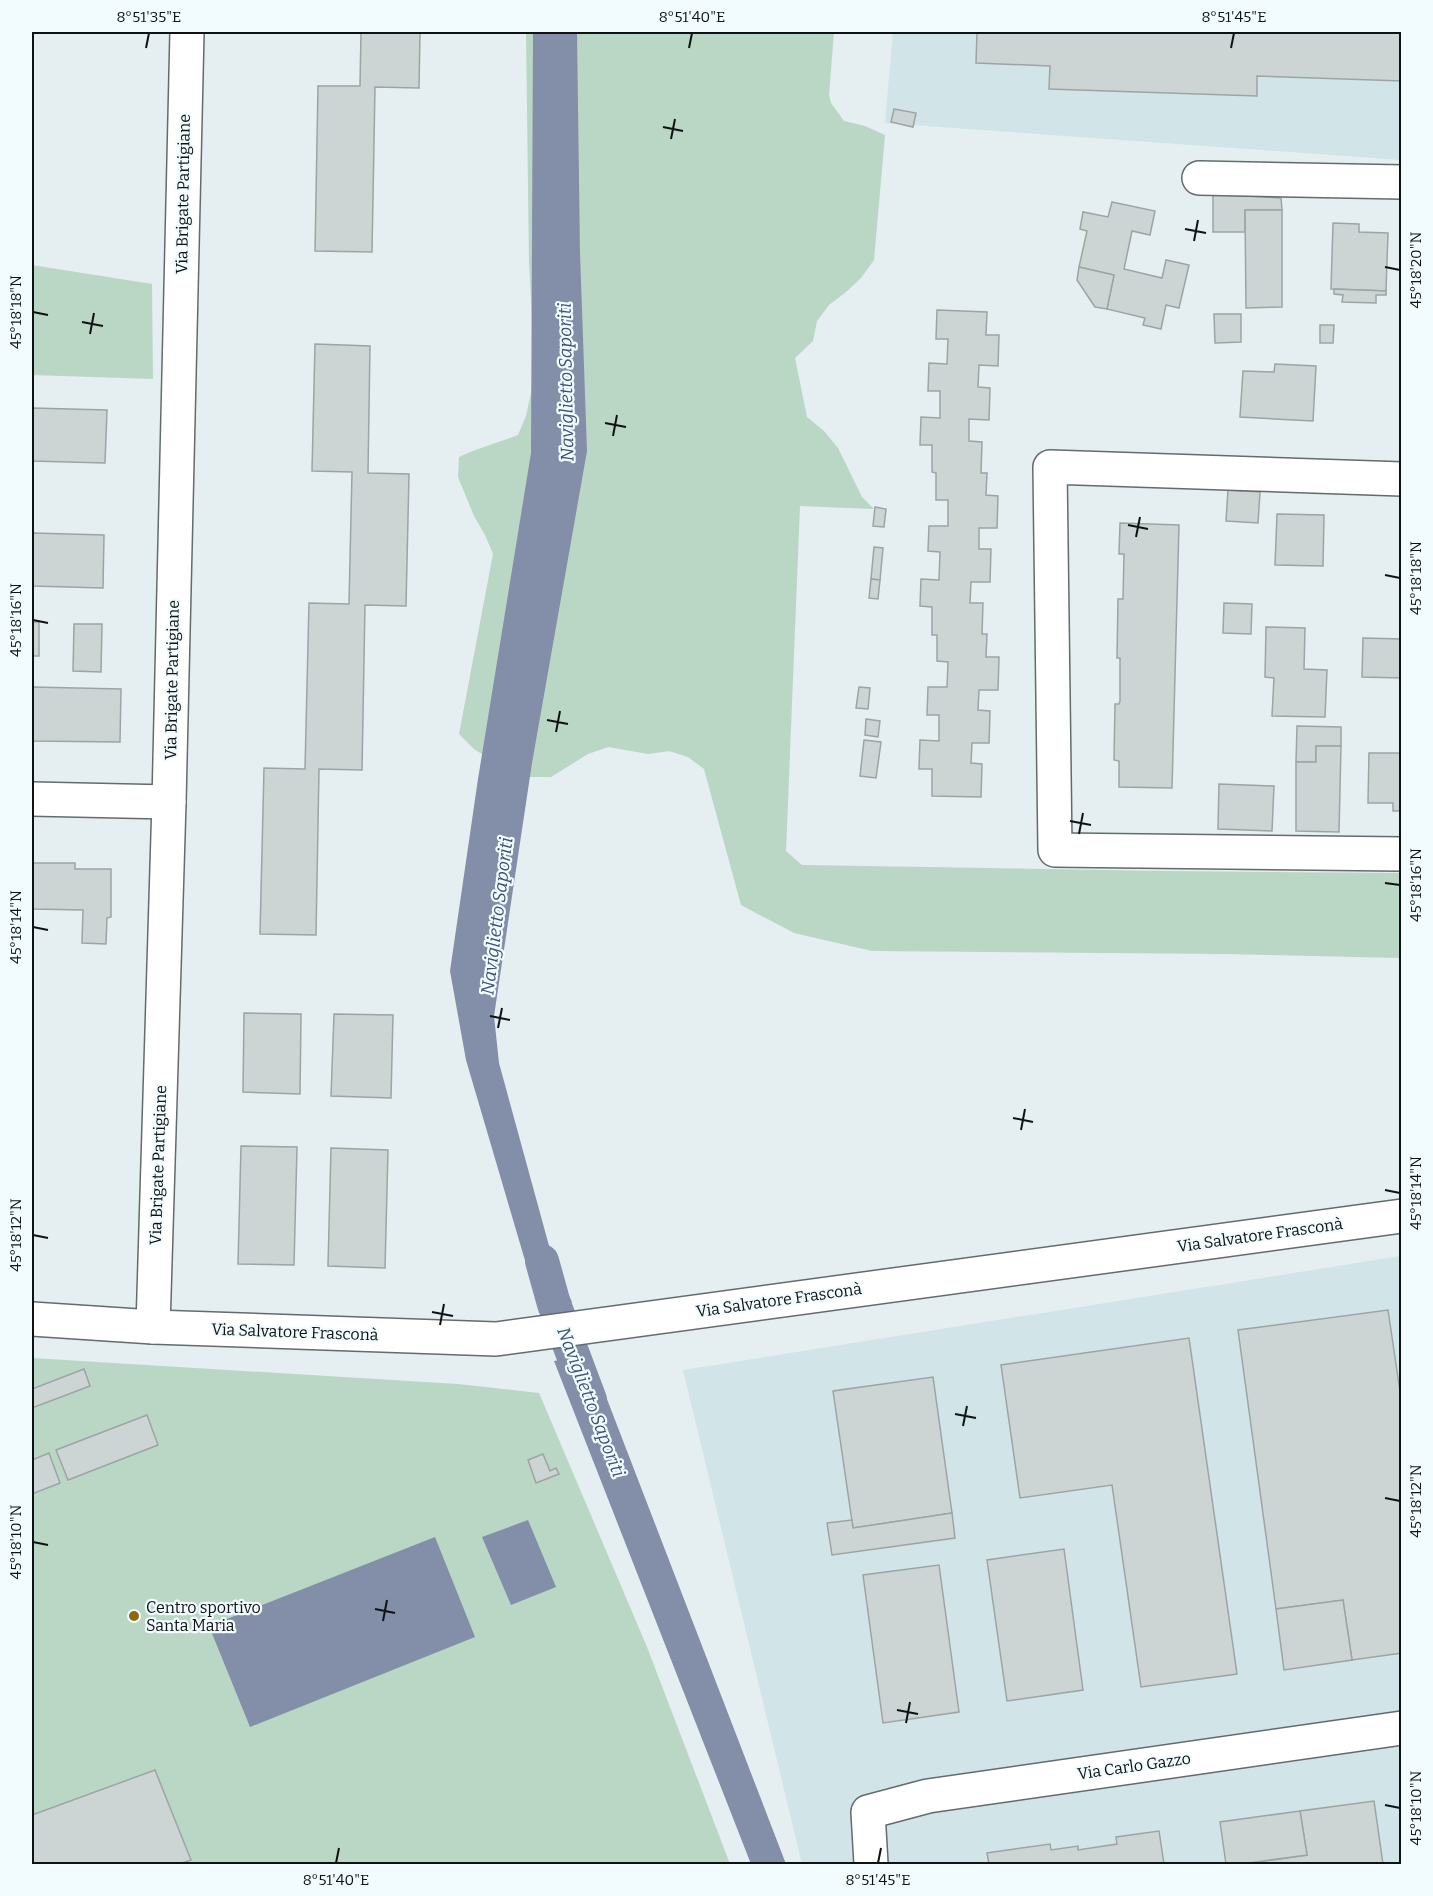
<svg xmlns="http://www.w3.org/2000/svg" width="1433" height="1896" font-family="Bitter,serif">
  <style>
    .built { fill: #d1e4e8 }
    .green { fill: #bad6c5 }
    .water { fill: #838ea8 }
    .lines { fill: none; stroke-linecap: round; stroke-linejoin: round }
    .canal { stroke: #838ea8; stroke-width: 34 }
    .building { fill: #ccd5d4; stroke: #9ca5a4; stroke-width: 1.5 }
    .minor-casing { stroke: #636b6d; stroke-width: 36 }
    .minor { stroke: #fff; stroke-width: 33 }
    .ticks { fill: none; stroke: #0f1213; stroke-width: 2 }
    .poi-dot { fill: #90660e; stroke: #f2fcfe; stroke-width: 2 }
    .labels { text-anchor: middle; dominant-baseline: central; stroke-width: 4.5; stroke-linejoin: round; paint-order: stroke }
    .street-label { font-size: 16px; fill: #0f1213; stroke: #f2fcfe }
    .poi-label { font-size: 16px; fill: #0f1213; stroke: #f2fcfe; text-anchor: start }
    .water-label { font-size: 18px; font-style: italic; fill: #3f5078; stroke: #f2fcfe }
    .neatline { fill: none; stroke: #0f1213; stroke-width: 2 }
    .ticks-label { font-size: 15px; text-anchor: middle; fill: #0f1213 }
  </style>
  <rect width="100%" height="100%" fill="#e5eef0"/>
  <g class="built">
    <path d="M893,32h508v128l-516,-37z"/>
    <path d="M1401,1256v608h-599l-119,-494z"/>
  </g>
  <g class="green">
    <path d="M526,32h308l-5,63 2,8 13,18 21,5 20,9 -11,125 -13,18 -15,14 -17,13 -12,16 -4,20 -18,17 12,59 17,14 14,17 24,49 12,12 -74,-3 -14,345 16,14 363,6 236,2v85l-176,-4 -353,-3 -78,-18 -53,-28 -37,-136 -16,-12 -19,-6 -21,3 -40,-7 -20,7 -37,23h-22l-19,-5 -36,-23 -15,-15 34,-180 -8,-19 -11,-19 -16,-39 1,-20c19,-9 39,-14 59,-22l8,-19 9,-41 -6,-113z"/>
    <path d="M32,265l120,19 1,95 -121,-4z"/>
    <path d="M32,1358l426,26 81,9 108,254 83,217h-698z"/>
  </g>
  <g class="water">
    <path d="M533,32h44l3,221 7,198 -55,312 -38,253 5,47 55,201 18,38 -33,6 -73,-248 -16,-89 28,-192 53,-326z"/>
    <path d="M590,1355l196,509h-35l-197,-503z"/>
    <path d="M528,1520l28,67 -45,18 -29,-68z"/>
    <path d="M435,1537l40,100 -225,90 -41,-101z"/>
  </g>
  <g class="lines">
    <path class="canal" d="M542,1261l12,43 36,96"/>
  </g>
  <g class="building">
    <path d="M361,32h59l-1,56 -44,-1 -3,165 -57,-1 3,-165h42z"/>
    <path d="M977,32h425v49l-145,-5v20l-208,-7 1,-23 -74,-3z"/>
    <path d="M894,109l22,4 -3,14 -22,-5z"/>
    <path d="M1213,194l68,4 1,12h-37v22h-32z"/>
    <path d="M1112,202l43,9 -5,24 -18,-4 -8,38 38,9 4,-18 23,5 -10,43 -13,-3 -5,24 -18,-4 2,-7 -38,-9 7,-34 -35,-8 8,-36 -7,-2 3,-17 25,5z"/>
    <path d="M1245,210h37v97l-36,1z"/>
    <path d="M1333,223l26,1v8l29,1 -2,58 -55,-2z"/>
    <path d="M1079,267l35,8 -7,34 -12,-2 -18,-27z"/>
    <path d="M1334,289l52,2v4h-10v8l-34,-1 1,-7 -9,-1z"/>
    <path d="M937,310l50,2 -1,23h13l-1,31 -19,-1 -1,22 12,1 -1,32 -20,-1v22l13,1 -1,31h6l-1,22 12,1 -1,32h-18v21h12l-1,33h-19l-1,21h13l-1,31h5l-1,23h13l-1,33h-19l-1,20 12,1 -1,32h-17l-1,20 11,1 -1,33 -49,-1v-27h-13l1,-29 19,1v-26h-12l1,-28h19l1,-25 -11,-1v-26h-5v-28l-12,-1 1,-27 18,1 1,-28 -12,-1 1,-25h19v-26h-12v-27l-4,-1v-27h-12l1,-28 19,1v-27h-12l1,-28 18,1 1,-25h-12z"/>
    <path d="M1214,314h27v28l-26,1z"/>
    <path d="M1320,325h14l-1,18h-13z"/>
    <path d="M315,344l55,2 -2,127 41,1 -3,132 -41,-1 -3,165 -43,-1 -3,166 -56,-1 4,-166 41,1 4,-166 40,1 3,-132 -40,-1z"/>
    <path d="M1275,364l41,2 -3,55 -73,-4 3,-46 31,1z"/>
    <path d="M32,408l75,2 -2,53 -73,-2z"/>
    <path d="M1228,490l32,2 -2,31 -32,-2z"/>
    <path d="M875,507l11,2 -2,18 -11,-1z"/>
    <path d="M1277,514l47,1 -1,51 -48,-1z"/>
    <path d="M1120,523l59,2 -7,263 -53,-1v-26l-5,-1 1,-56h4l1,-3v-43h-3l1,-59h5l1,-45h-5z"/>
    <path d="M32,533l72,2 -1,53 -71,-2z"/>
    <path d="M874,547l9,1 -3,32 -9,-1z"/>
    <path d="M871,579l9,1 -2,19 -9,-1z"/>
    <path d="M1224,603l28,1 -1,30 -28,-1z"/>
    <rect x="32" y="622" width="7" height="34"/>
    <path d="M74,624h28l-1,48 -28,-1z"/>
    <path d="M1266,627l39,1 -1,41 23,1 -2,47 -53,-1 2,-38 -9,-1z"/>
    <path d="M1363,638l39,1v39l-40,-1z"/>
    <path d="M32,687l89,2 -1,53 -88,-1z"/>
    <path d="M859,687l11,1 -2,21 -12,-1z"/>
    <path d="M866,719l14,2 -2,16 -13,-2z"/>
    <path d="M1297,726l44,1v19h-25v16h-20z"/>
    <path d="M864,740l17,2 -5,36 -16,-2z"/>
    <path d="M1316,746h25l-2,86 -43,-1v-69h20z"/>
    <path d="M1369,753h33v58h-9v-8h-25z"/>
    <path d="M1219,784l55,2 -2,45 -54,-2z"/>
    <path d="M32,863h43v6h36v48l-4,1 -1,26 -24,-1 1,-33 -51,-1z"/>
    <path d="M244,1013l57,1 -1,80 -57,-2z"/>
    <path d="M334,1014l59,1 -2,83 -60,-2z"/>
    <path d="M241,1146l56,1 -3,118 -56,-1z"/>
    <path d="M331,1148l57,2 -3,118 -57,-2z"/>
    <path d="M1388,1310l14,95v248l-50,7 -9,-60 -67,9 -38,-279z"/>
    <path d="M1189,1338l48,336 -96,13 -29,-202 -92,13 -19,-133z"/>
    <path d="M84,1369l6,17 -58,22v-19z"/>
    <path d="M933,1377l19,136 -99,15 -20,-137z"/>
    <path d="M147,1415l11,30 -90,35 -12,-30z"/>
    <path d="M49,1453l11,30 -28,11v-34z"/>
    <path d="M543,1454l7,17 6,-3 3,6 -23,9 -8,-23z"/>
    <path d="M952,1513l3,25 -123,17 -5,-32 25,-3 1,8z"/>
    <path d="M1064,1549l19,141 -76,11 -20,-141z"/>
    <path d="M939,1565l20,147 -76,11 -20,-148z"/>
    <path d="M1343,1600l9,60 -68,10 -8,-61z"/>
    <path d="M155,1770l36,90 -12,4h-147v-49z"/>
    <path d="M1374,1801l9,63h-141l65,-9 -7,-44z"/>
    <path d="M1300,1811l7,44 -65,9h-16l-6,-42z"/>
    <path d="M1159,1831l5,33h-175l-2,-11 63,-9 1,6 27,-4v4l39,-6 -1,-7z"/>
  </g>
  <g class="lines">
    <g class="minor-casing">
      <g id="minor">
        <path d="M1199,178l203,4"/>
        <path d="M1402,479l-352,-12 5,383 347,4"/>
        <path d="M32,799l137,3"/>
        <path d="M32,1319l121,8 343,12 906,-123"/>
        <path d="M153,1327l16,-525 18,-770"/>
        <path d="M871,1864l-3,-52 60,-16 474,-68"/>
      </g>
    </g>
    <use href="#minor" class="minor"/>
  </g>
  <path class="ticks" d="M146,48l3,-15M689,48l3,-15M1231,48l3,-15M663,127l20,4M671,139l4,-20M1185,229l21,4M1194,241l4,-21M1385,267l15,3M33,312l15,3M82,322l21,4M90,334l4,-21M605,423l21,4M613,436l4,-21M1128,525l20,4M1136,537l4,-20M1385,575l15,3M33,620l15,3M547,720l21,4M556,732l4,-21M1070,821l21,4M1079,834l4,-21M1385,883l15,2M33,927l15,3M490,1016l20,4M498,1028l4,-20M1013,1118l20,4M1021,1130l4,-21M1385,1190l15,3M33,1235l15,3M432,1312l21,4M440,1325l4,-21M955,1414l21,4M963,1426l4,-20M1385,1498l15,3M33,1542l15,3M375,1609l20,4M383,1621l4,-21M897,1710l21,4M906,1723l4,-21M1385,1805l15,3M336,1863l3,-15M878,1863l3,-15"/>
  <circle class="poi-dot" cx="134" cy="1616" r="6"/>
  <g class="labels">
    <g class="street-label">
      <text transform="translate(183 194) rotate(-89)">Via Brigate Partigiane</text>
      <text transform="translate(172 680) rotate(-89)">Via Brigate Partigiane</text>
      <text transform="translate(158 1165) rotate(-88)">Via Brigate Partigiane</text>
      <text transform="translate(1260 1235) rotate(-8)">Via Salvatore Frasconà</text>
      <text transform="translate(779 1300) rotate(-8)">Via Salvatore Frasconà</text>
      <text transform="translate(295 1332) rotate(2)">Via Salvatore Frasconà</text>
      <text transform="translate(1134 1766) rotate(-8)">Via Carlo Gazzo</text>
    </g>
    <g class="poi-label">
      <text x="146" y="1607">Centro sportivo<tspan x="146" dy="18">Santa Maria</tspan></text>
    </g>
    <g class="water-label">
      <text transform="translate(566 382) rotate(-91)">Naviglietto Saporiti</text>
      <text transform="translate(497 916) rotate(-83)">Naviglietto Saporiti</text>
      <text transform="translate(591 1402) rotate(69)">Naviglietto Saporiti</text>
    </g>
  </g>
  <rect width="1433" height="1896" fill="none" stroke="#f2fcfe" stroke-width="66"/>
  <rect x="33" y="33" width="1367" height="1830" class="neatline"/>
  <g class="ticks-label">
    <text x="149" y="22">8°51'35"E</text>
    <text x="692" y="22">8°51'40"E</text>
    <text x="1234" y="22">8°51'45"E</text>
    <text transform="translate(1416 270) rotate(-90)" y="5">45°18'20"N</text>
    <text transform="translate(16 312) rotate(-90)" y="5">45°18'18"N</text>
    <text transform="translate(1416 578) rotate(-90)" y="5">45°18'18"N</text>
    <text transform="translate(16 620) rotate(-90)" y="5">45°18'16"N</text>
    <text transform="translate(1416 885) rotate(-90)" y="5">45°18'16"N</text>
    <text transform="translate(16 927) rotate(-90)" y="5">45°18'14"N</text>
    <text transform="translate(1416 1193) rotate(-90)" y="5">45°18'14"N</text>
    <text transform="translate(16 1235) rotate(-90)" y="5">45°18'12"N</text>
    <text transform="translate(1416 1501) rotate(-90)" y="5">45°18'12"N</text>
    <text transform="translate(16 1542) rotate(-90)" y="5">45°18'10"N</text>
    <text transform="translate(1416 1808) rotate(-90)" y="5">45°18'10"N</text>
    <text x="336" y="1885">8°51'40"E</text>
    <text x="878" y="1885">8°51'45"E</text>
  </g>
</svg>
